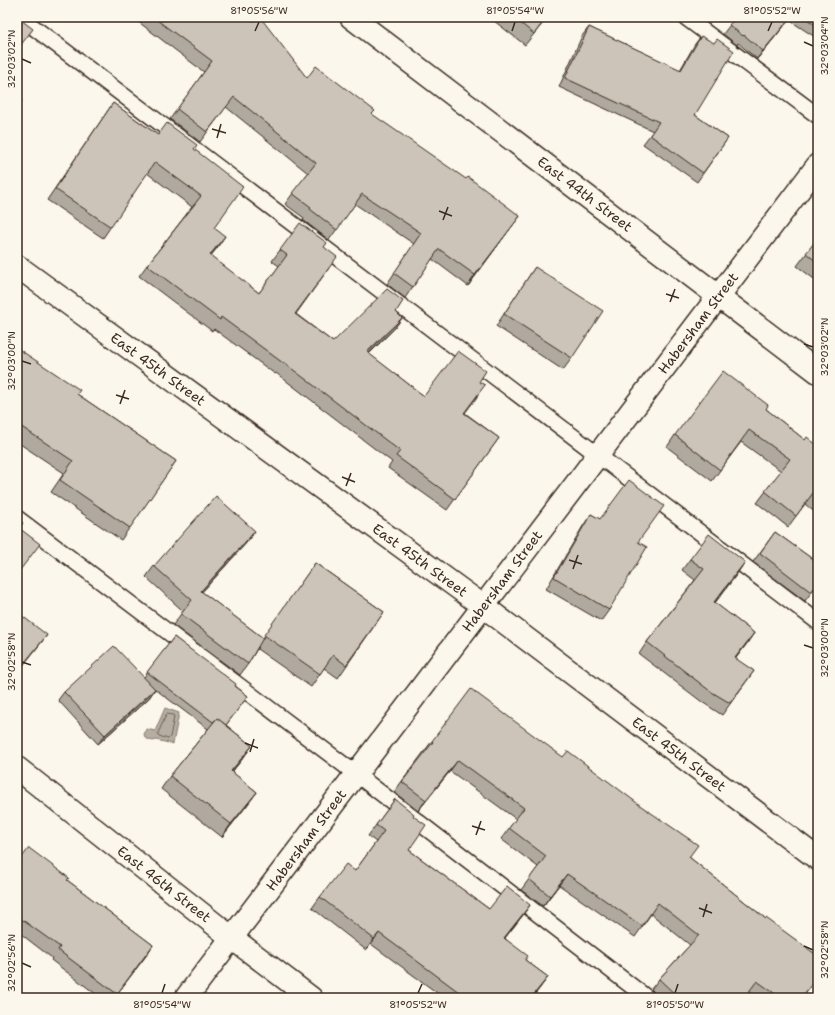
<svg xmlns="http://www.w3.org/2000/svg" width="835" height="1015" font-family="'Shantell Sans',sans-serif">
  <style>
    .water { fill: #b6aea2; stroke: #85796d }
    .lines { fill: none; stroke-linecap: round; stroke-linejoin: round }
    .shore { stroke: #6c5f53; stroke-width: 1 }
    .lane-casing { stroke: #3b2a1e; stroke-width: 18 }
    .street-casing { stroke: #3b2a1e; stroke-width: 25 }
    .secondary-casing { stroke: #3b2a1e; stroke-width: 25 }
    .lane { stroke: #fbf7ec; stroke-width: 15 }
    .street { stroke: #fbf7ec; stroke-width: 22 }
    .secondary { stroke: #fbf7ec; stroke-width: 22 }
    .wall { fill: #afa99f; stroke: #3b2a1e }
    .shaded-wall { fill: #8f8982; stroke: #3b2a1e }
    .building { fill: #ccc4b9; stroke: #3b2a1e }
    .ticks { fill: none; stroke: #3b2a1e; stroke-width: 1.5 }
    .labels { text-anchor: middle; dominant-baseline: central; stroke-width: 4; stroke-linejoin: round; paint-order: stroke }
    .street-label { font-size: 14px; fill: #3b2a1e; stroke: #fbf7ec }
    .neatline { fill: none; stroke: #3b2a1e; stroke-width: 1.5 }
    .ticks-label { font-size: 10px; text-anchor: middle; fill: #3b2a1e }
  </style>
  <rect width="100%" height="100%" fill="#fbf7ec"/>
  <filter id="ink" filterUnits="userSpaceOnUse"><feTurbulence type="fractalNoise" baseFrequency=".025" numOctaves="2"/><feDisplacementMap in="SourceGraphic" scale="8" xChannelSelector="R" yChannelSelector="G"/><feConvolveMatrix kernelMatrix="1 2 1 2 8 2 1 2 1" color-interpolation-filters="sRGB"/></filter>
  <g filter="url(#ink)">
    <path class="water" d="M165,708l14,5 -6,31 -17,-4 -3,1 -8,-3 -1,-4 3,-5 8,2z"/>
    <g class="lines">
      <path class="shore" d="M167,714l6,1 1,2 -4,20 -2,2 -9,-3 -1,-2z"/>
      <g class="lane-casing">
        <g id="lane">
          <path d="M20,17l798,605"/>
          <path d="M685,17l133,99"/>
          <path d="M17,518l339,256 291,224"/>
        </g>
      </g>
      <g class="street-casing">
        <g id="street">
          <path d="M351,17l467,355"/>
          <path d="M17,266l466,340 335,253"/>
          <path d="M17,768l215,170 79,60"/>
        </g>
      </g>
      <g class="secondary-casing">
        <path id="secondary" d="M186,998l632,-833"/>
      </g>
      <use href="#lane" class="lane"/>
      <use href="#street" class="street"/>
      <use href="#secondary" class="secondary"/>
    </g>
    <g class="wall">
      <path d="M117,17h9l-3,4z"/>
      <path d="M132,17h117l58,61 65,37 140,111 -44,60 -36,-27 -27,39 -18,-14 27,-40 -59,-40 -26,36 -26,-20 1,-2 -19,-14 23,-31 -82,-66 -26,35 -30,-23 34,-47z"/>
      <path d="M489,17h59l-23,28z"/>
      <path d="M736,17h82v22l-29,-19 -32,39 -19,-16 -1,2 -14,-11z"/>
      <path d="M589,27l91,43 15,-26 6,-8 -6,79 33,23 -31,44 -54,-38 10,-13 -94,-44 23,-51z"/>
      <path d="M113,103l45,32 36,15 20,78 3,20 -7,8 49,37 20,-27 -7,-5 8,-11 44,-3 5,21 -33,46 37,28 63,-30 6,6 -8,11 -25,25 55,42 55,-14 -2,15 -12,16 34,25 -52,72 -59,-42 4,-6 -116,-89 -1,1 -61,-45 -2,2 -73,-55 8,-11 45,-58 -45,-34 -44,65 -56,-38z"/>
      <path d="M818,238v44l-21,-16z"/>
      <path d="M535,267l37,91 -9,12 -67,-44z"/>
      <path d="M17,348l60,46 99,67 -55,79 -70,-48 13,-19 -47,-31z"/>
      <path d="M766,409l39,31 13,6v69l-13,-11 -17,23 -31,-24 24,-32 -40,-29 -29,39 -45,-34 8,-12z"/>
      <path d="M591,514l47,28 -29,68 -8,11 -55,-32 37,-63z"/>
      <path d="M775,532l43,31v20l-13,18 -52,-39z"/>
      <path d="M247,542l-45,50 61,46 52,-75 69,49 -46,66 -14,-10 -13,19 -54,-38 -9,15 -8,11 -67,-50 10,-14 -37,-34 8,-11z"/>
      <path d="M690,559l47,15 -22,29 39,30 -19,26 19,12 -32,44 -20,-13 -63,-48 8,-12 48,-62 -13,-10z"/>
      <path d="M174,637l74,59 -22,29 26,21 -9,12 -11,14 25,20 -9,12 -26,33 -61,-48 9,-13 38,-47 -53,-40 -6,9 -51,46 -40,-44 6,-8 80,-15z"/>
      <path d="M432,741l257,116 77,62 52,37v20l-16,22h-43l-9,-7 -5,7h-85l-9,-9 8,-10 31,-34 -39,-31 -16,23 -76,-52 -16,21 -22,-16 17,-23 -37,-28 15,-20 -66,-48 -32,40 -24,-19z"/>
      <path d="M395,799l18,17 -4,34 80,59 34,6 -18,23 20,22 23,17 -16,21h-88l-73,-54 -5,6 -54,-42 8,-11 35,-26 21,-29 -8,-6z"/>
      <path d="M17,864l50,16 86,65 -39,53h-13l-50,-38 1,-2 -35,-27z"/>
    </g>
    <g class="shaded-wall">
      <path d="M791,17l-2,3 -32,39 6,-8z"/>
      <path d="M520,216l-8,10 -44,60 7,-11z"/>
      <path d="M225,236l-8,12 -15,19 8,-12z"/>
      <path d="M402,318l-8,11 -35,34 8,-11z"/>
      <path d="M255,531l-8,11 -54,60 8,-11z"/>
      <path d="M745,562l-8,12 -31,40 8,-12z"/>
      <path d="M754,633l-8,12 -19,25 8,-12z"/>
      <path d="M47,635l-6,8 -24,30v-1z"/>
      <path d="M155,689l-6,9 -51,46 7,-9z"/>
      <path d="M252,746l-9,12 -20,25 8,-12z"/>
      <path d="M458,760l-8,11 -32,40 8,-11z"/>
      <path d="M257,792l-9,12 -26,33 9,-13z"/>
      <path d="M567,874l-8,11 -16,21 7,-10z"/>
      <path d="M530,905l-7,10 -27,34 8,-11z"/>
      <path d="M379,933l-8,11 -5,6 8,-11z"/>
      <path d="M153,945l-7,11 -32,42z"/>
      <path d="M548,977l-8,11 -8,10h-1z"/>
    </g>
    <g class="building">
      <path d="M17,17l16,12 -16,21z"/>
      <path d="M153,17h96l5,4 6,-4 47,61 9,-12 59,45 -3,3 94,65 2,-2 52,39 -45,59 -36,-26 -26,38 -19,-14 27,-40 -59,-39 -25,36 -27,-21 1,-2 -19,-14 24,-30 -82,-66 -27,35 -30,-23 35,-48z"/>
      <path d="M513,17h34l-13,17z"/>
      <path d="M736,17h55l-28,34 -19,-16 -1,1 -14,-11z"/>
      <path d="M804,17h14v10z"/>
      <path d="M589,27l92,43 20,-34 13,7 3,-4 17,12 -39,64 33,23 -25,35 -53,-38 9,-13 -94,-44z"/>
      <path d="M17,97l5,3 -5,8z"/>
      <path d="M113,103l45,32 9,-12 30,22 -3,4 49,38 -29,41 11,8 -15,19 49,38 28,-38 -7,-5 20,-27 27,20 -3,4 13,10 -42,57 38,28 54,-53 16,12 -7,11 6,6 -35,34 57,44 34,-45 28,20 -7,11 6,3 -21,28 35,25 -44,61 -59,-43 4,-5 -117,-89v1l-62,-46 -1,3 -73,-55 54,-69 -46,-34 -44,65 -56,-38z"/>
      <path d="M818,238v25l-12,-10z"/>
      <path d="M535,267l68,44 -31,47 -68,-44z"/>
      <path d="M17,348l63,42 -3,4 99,67 -46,67 -70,-48 13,-19 -56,-37z"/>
      <path d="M723,371l45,34 -2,4 39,31 2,-3 11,9v51l-5,-4 -17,23 -31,-25 25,-32 -41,-29 -29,40 -45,-35z"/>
      <path d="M629,480l35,26 -26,36 9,5 -38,63 -55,-33 37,-63 9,5z"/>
      <path d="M216,496l39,35 -54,60 62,47 -15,26 -67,-50 11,-14 -38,-34z"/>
      <path d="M17,519l6,4 -4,5 21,16 -23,30z"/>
      <path d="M775,532l43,31v20l-7,9 -51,-39z"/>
      <path d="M709,534l36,28 -31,40 40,31 -19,25 19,13 -24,32 -20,-12 -63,-49 57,-73 -14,-10z"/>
      <path d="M315,563l69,49 -38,53 -13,-10 -13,19 -56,-39z"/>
      <path d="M17,612l30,23 -30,37z"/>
      <path d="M174,637l62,47 -1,2 13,10 -22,29 -9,-7 -4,4 -66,-50z"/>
      <path d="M114,646l41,43 -50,46 -41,-43z"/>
      <path d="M471,689l92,68 5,-6 73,55 57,39 -9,12 77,62v-1l52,38v20l-17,22h-20l-24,-17 -13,17h-65l-20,-19 40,-44 -41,-32 -16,23 -75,-52 -17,22 -21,-17 17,-23 -37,-28 15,-20 -66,-48 -32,40 -24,-18 31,-40 -1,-1z"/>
      <path d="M217,718l35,28 -21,25 26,21 -26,32 -61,-48z"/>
      <path d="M395,799l19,15 -1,2 13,9 -17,25 80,59 18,-23 23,19 -26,33 24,18 -3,4 23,17 -17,21h-64l-88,-65 -5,6 -54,-42 26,-33 9,7 29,-40 -8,-6z"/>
      <path d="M29,848l40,30 -2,2 86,65 -36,49 -59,-44 2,-3 -43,-31v-52z"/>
    </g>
  </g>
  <path class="ticks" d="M255,31l4,-9M512,31l3,-9M768,31l4,-9M804,42l9,4M22,59l9,4M212,129l14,4M217,138l4,-14M439,211l13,5M443,220l5,-13M666,294l13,4M670,302l5,-13M804,344l9,3M22,361l9,3M116,395l13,4M120,404l5,-14M342,477l13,5M346,486l5,-13M569,560l13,4M573,569l5,-14M804,645l9,3M22,662l9,3M245,743l13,5M250,752l4,-13M472,826l13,4M476,835l5,-14M699,908l13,5M703,917l4,-13M804,946l9,4M22,963l9,4M162,993l3,-9M418,993l4,-9M675,993l3,-9"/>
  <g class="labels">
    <g class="street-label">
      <text transform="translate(585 194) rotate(37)">East 44th Street</text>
      <text transform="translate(698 323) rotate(-53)">Habersham Street</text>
      <text transform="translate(158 369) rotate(36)">East 45th Street</text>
      <text transform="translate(420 560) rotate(36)">East 45th Street</text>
      <text transform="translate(502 581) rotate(-53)">Habersham Street</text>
      <text transform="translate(679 754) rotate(37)">East 45th Street</text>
      <text transform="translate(306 840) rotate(-53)">Habersham Street</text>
      <text transform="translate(164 884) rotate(38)">East 46th Street</text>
    </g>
  </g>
  <rect width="835" height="1015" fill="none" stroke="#fbf7ec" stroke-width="44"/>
  <rect x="22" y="22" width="791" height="971" class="neatline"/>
  <g class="ticks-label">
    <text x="259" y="14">81°05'56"W</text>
    <text x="515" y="14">81°05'54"W</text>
    <text x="772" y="14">81°05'52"W</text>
    <text transform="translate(824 46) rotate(-90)" y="4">32°03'04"N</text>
    <text transform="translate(11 59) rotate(-90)" y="4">32°03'02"N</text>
    <text transform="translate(824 347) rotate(-90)" y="4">32°03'02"N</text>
    <text transform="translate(11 361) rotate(-90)" y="4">32°03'00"N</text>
    <text transform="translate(824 648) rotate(-90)" y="4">32°03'00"N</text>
    <text transform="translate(11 662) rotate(-90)" y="4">32°02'58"N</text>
    <text transform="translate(824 950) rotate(-90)" y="4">32°02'58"N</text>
    <text transform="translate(11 963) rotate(-90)" y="4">32°02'56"N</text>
    <text x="162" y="1008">81°05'54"W</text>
    <text x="418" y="1008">81°05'52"W</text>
    <text x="675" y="1008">81°05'50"W</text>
  </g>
</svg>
